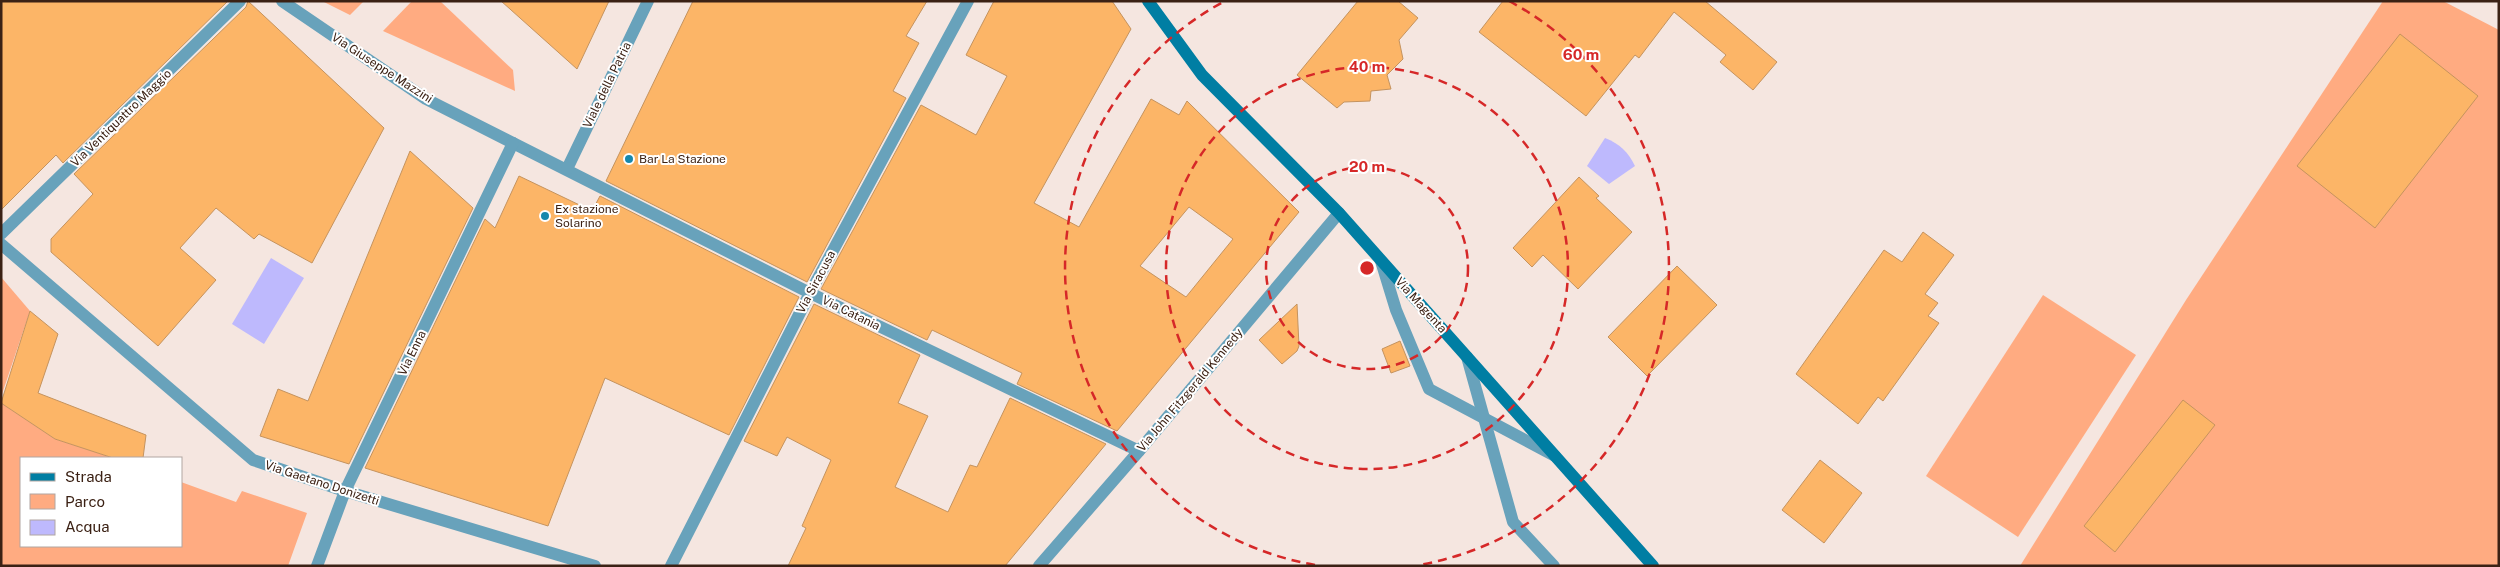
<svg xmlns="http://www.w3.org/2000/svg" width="2500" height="567" font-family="'Public Sans',sans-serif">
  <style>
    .green { fill: #ffab81 }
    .water { fill: #beb9fd }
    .building { fill: #fcb567; stroke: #c5935e; fill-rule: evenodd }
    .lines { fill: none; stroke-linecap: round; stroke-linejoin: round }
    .lane { stroke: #68a2bb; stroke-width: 12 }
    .street { stroke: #68a2bb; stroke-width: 12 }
    .secondary { stroke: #007ea3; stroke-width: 12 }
    .ring { fill: none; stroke: #d62828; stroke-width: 2.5; stroke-dasharray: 9 6 }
    .poi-dot { fill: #1788ad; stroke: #fff; stroke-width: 2 }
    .labels { text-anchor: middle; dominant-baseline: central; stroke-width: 4; stroke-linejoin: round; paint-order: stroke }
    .street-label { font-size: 12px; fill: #3b2114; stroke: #fff }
    .poi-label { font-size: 12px; fill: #3b2114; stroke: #fff; text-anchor: start }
    .centre { fill: #d62828; stroke: #fff; stroke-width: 2.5 }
    .ring-label { font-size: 15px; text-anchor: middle; font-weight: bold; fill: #d62828; stroke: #fff; stroke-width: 4; stroke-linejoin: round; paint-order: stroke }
  </style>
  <rect width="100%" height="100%" fill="#f5e6e0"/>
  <g class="green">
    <path d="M322,1h42l-14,14z"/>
    <path d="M412,1h28l73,69 2,21 -132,-60z"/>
    <path d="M2383,1h60l56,29v536h-479l166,-266z"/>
    <path d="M1,277l29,34 -29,86z"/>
    <path d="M2043,295l93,60 -118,182 -92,-61z"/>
    <path d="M1,403l54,36 58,19h-92v88h160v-64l55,20 6,-11 65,22 -19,53h-287z"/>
  </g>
  <g class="water">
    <path d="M1605,138c15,6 23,14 30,28l-26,18 -22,-18z"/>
    <path d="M271,258l33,20 -40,66 -32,-20z"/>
  </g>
  <g class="building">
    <path d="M1,1h227l-165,162 -7,-8 -55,55z"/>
    <path d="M248,1l136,127 -72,135 -53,-29 -5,5 -38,-31 -36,40 36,32 -58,66 -107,-94v-13l42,-45 -19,-20 172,-167z"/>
    <path d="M501,1h108l-32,68z"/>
    <path d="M693,1h234l-21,35 13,7 -26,48 13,7 -99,184 -201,-101z"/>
    <path d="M994,1h118l19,28 -97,174 45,24 72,-128 28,16 8,-14 112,111 -182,219 -100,-47 5,-11 -90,-43 -5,10 -106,-51 100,-184 55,30 31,-59 -41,-21zM1189,207l44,32 -47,58 -46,-31z"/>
    <path d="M1358,1h40l20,17 -19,22 4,19 -16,16 4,14 -20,2 -1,10 -26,1 -7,6 -40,-33z"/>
    <path d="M1503,1h202l72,61 -24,28 -33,-28 6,-7 -52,-43 -35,46 -4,-3 -49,61 -107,-84z"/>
    <path d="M2400,34l78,62 -103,132 -78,-62z"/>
    <path d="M410,151l63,57 -124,256 -89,-28 18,-47 30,12z"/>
    <path d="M519,176l73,35 8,-15 199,101 -70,138 -124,-57 -57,148 -183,-58 120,-249 10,9z"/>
    <path d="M1579,177l20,19 -3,2 36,34 -54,57 -35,-34 -11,12 -19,-19z"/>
    <path d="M1923,232l31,23 -29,39 13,9 -10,13 11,7 -56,78 -5,-4 -20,27 -62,-50 88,-124 18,12z"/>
    <path d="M1677,266l40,39 -70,71 -39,-39z"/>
    <path d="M814,304l106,51 -22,48 30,13 -33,71 53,25 22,-47 7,2 33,-69 96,46 -101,122h-217l18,-38 -4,-2 29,-66 -44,-23 -10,19 -33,-15z"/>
    <path d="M1297,304l2,42 -2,5 -15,13 -23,-24z"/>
    <path d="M30,311l28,23 -20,59 108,42 -3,23h-30l-58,-19 -54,-36z"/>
    <path d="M1400,341l10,25 -19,7 -9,-24z"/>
    <path d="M2183,400l32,25 -100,127 -31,-26z"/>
    <path d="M1820,460l42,33 -38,50 -42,-33z"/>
  </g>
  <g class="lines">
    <g class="lane">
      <path d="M1381,261l15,49 33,79 126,67"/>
      <path d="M1467,357l46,165 41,44"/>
    </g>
    <g class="street">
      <path d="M282,1l144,98 384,194 329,158"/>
      <path d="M567,169l81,-168"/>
      <path d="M1,234l239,-233"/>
      <path d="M1,244l252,216 92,31 250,75"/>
      <path d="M317,566l28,-75 168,-348"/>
      <path d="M671,566l139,-273 158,-292"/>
      <path d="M1039,566l100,-115 200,-238"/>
    </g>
    <path class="secondary" d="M1148,1l54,74 137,138 314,353"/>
  </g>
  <g class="ring">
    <circle cx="1367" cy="268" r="101"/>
    <circle cx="1367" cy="268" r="201"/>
    <path d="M1315 565A302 302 0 0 1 1225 1M1509 1A302 302 0 0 1 1419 565"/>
  </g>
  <g class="poi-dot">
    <circle cx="629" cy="159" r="5"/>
    <circle cx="545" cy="216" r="5"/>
  </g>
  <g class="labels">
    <g class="street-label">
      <text transform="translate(382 68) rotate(33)">Via Giuseppe Mazzini</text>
      <text transform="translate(607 85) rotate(-64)">Viale della Patria</text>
      <text transform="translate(121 118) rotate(-44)">Via Ventiquattro Maggio</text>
      <text transform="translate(816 282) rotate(-62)">Via Siracusa</text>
      <text transform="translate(1421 305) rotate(48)">Via Magenta</text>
      <text transform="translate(851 313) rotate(26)">Via Catania</text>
      <text transform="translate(412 353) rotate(-64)">Via Enna</text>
      <text transform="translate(1190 390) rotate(-50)">Via John Fitzgerald Kennedy</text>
      <text transform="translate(322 483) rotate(18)">Via Gaetano Donizetti</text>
    </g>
    <g class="poi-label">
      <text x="639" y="159">Bar La Stazione</text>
      <text x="555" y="209">Ex stazione<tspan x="555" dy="14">Solarino</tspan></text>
    </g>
  </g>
  <circle cx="1367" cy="268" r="8" class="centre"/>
  <g class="ring-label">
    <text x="1581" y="60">60 m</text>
    <text x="1367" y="72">40 m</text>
    <text x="1367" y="172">20 m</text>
  </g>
  <rect width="2500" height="567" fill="none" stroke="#3b2114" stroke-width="5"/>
  <rect x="20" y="457" width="162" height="90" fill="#ffffff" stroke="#b1a6a1"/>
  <rect x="30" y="473" width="25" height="8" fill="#007ea3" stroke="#b1a6a1"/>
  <text x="65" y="482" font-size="15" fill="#3b2114">Strada</text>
  <rect x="30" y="494" width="25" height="15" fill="#ffab81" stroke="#b1a6a1"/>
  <text x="65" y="507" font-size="15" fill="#3b2114">Parco</text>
  <rect x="30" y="520" width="25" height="15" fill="#beb9fd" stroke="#b1a6a1"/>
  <text x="65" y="532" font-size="15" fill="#3b2114">Acqua</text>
</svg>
